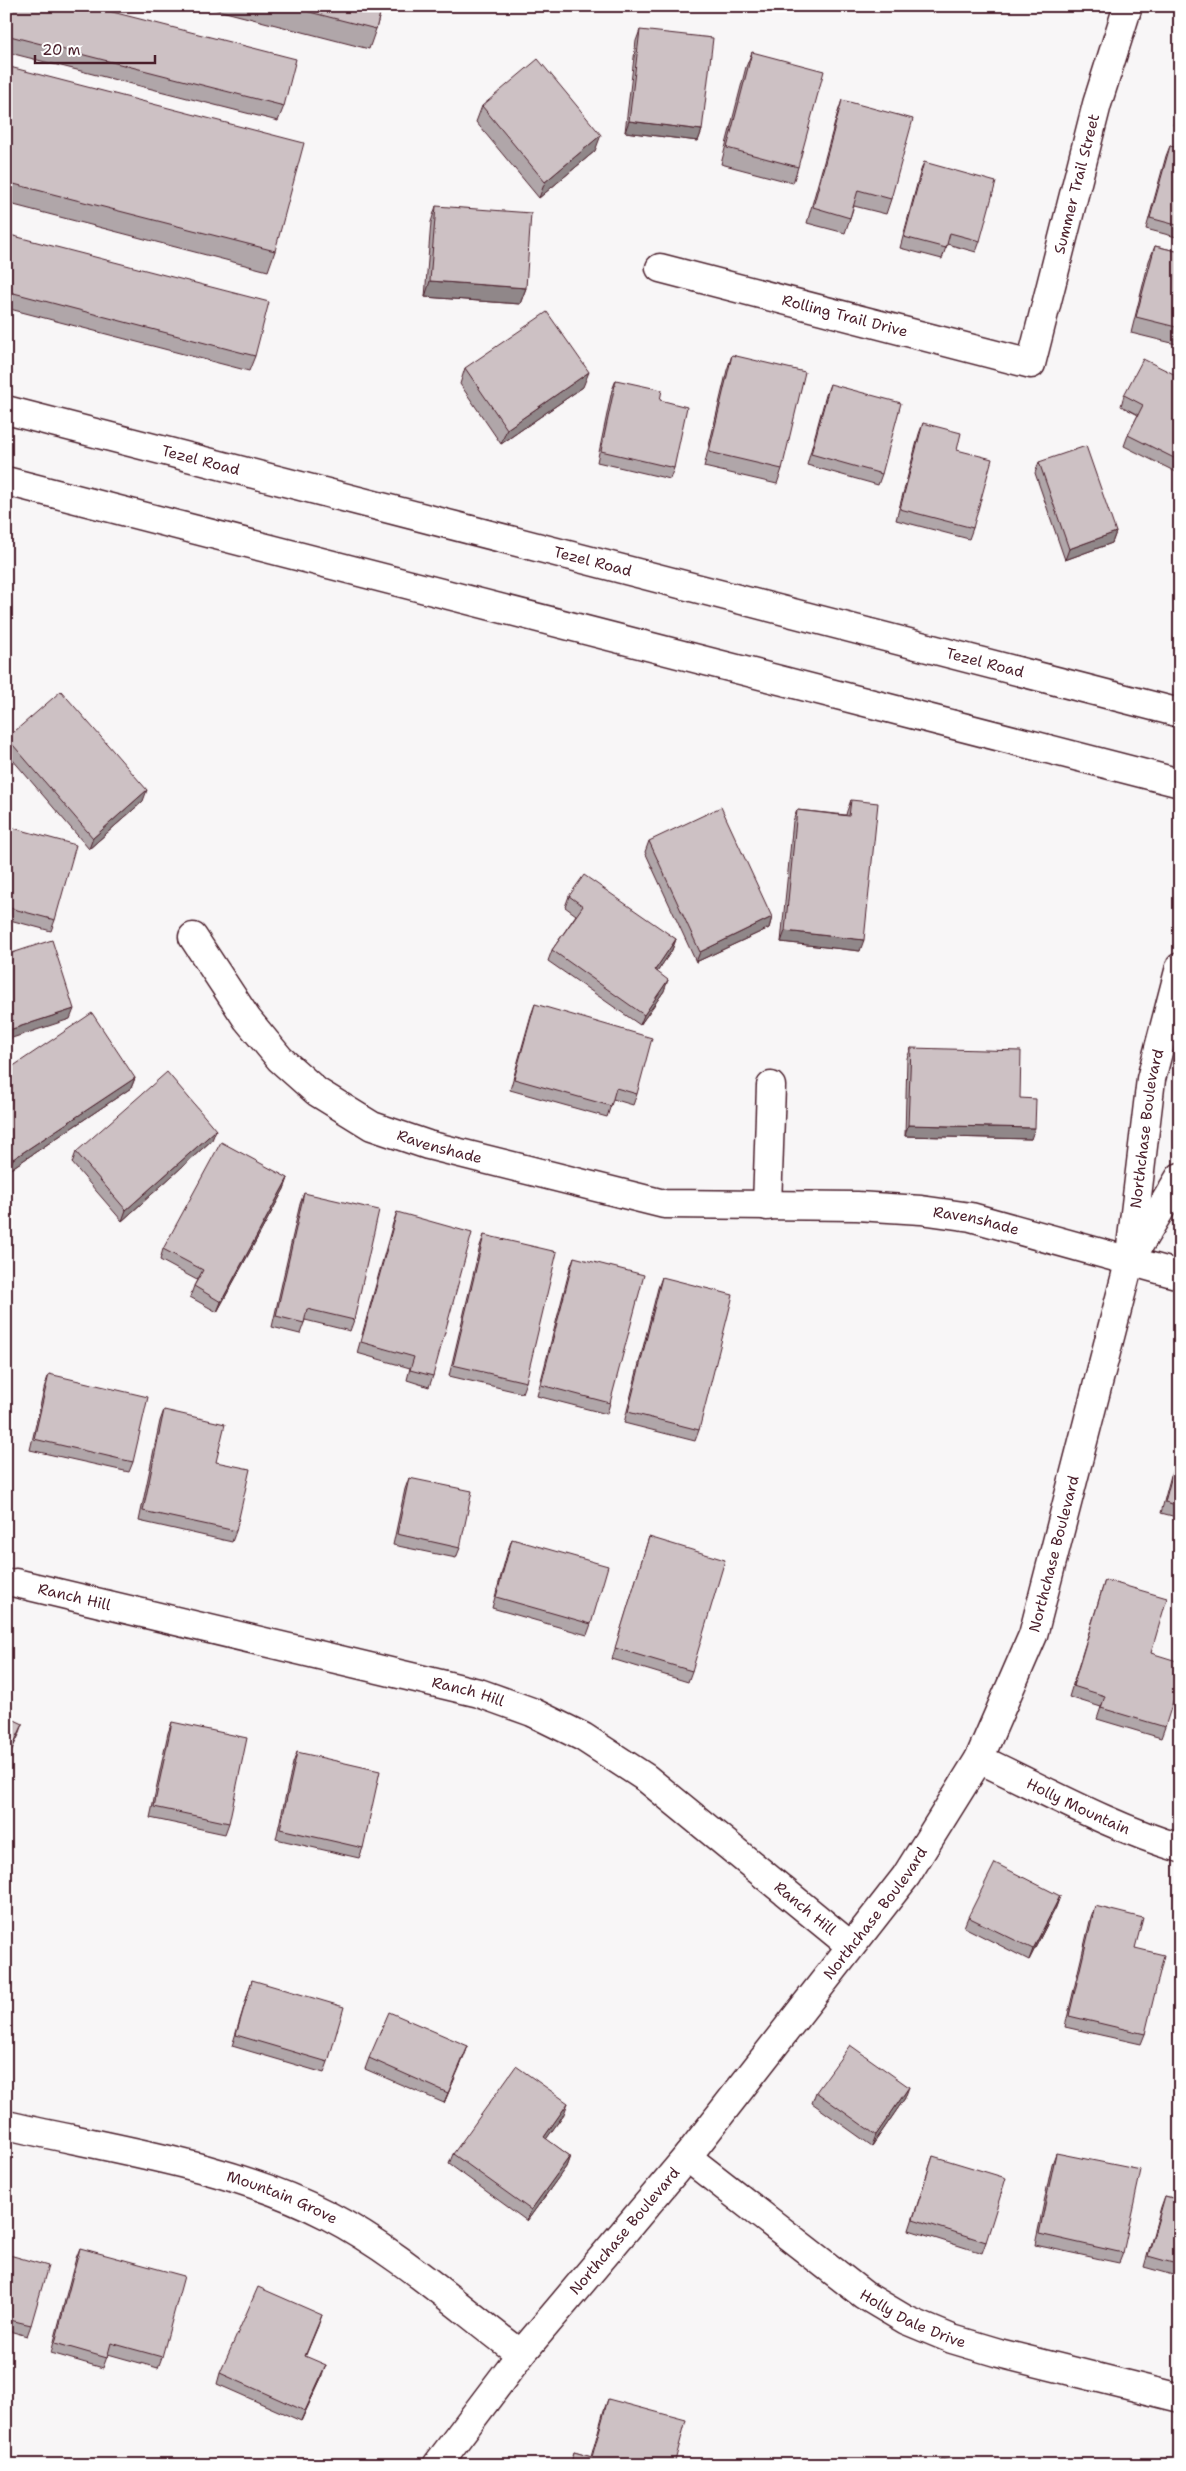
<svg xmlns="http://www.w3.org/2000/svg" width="1186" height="2471" font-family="'Shantell Sans',sans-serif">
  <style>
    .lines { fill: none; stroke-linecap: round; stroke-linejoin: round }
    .minor-casing { stroke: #4a1f2b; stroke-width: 31 }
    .major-casing { stroke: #4a1f2b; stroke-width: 31 }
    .minor { stroke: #fff; stroke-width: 28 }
    .major { stroke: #fff; stroke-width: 28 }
    .wall { fill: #b0a6a9; stroke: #4a1f2b }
    .shaded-wall { fill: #908789; stroke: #4a1f2b }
    .building { fill: #cdc1c4; stroke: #4a1f2b }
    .labels { text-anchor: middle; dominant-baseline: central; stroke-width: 4.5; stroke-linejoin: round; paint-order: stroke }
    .street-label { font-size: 15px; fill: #4a1f2b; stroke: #fff }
  </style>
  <rect width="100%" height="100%" fill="#f8f6f7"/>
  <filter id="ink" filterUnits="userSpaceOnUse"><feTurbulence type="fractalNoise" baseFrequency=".02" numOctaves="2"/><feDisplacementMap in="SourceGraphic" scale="10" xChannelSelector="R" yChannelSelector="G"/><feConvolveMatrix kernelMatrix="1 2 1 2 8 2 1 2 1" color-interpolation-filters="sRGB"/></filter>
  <g filter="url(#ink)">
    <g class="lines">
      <g class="minor-casing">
        <g id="minor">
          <path id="s1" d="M660,268l371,96 66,-260 31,-98"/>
          <path id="s2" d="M193,937l54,82 33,40 37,33 55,34 56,19 236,59 193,2 64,4 50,7 209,58"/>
          <path d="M767,1206l4,-120"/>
          <path d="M1133,1255l47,-78"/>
          <path id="s3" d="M16,1583l463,110 53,19 51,25 63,41 205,168"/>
          <path id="s4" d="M979,1759c66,31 131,68 201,89"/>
          <path id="s5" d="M6,2125c106,24 224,40 321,90 70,36 131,92 194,139"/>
          <path id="s6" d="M687,2157l177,138 42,25 46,19 47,14 181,45"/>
          <path id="s7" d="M437,2465l84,-111 166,-197 219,-281 73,-117 54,-124 96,-372 22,-184 29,-112"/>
        </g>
      </g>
      <g class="major-casing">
        <g id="major">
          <path id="s8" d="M6,410l1174,303"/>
          <path d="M6,481l1174,302"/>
        </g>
      </g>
      <use href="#minor" class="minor"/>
      <use href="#major" class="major"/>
    </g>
    <g class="wall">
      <path d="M6,6l278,100 -6,15 -272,-69z"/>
      <path d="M202,6h180l-6,23 -7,20z"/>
      <path d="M1034,6h10l-1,3z"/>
      <path d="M640,30l62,100 -4,11 -73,-9 11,-91z"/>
      <path d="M752,52l46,115 -5,16 -72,-19 25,-97z"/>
      <path d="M6,66l269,185 -7,20 -262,-68z"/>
      <path d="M842,100l49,99 -5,15 -32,-8 -9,27 -38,-10 30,-108z"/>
      <path d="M1180,100v27l-7,-2z"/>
      <path d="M482,106l113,45 -56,47 -63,-76z"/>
      <path d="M1170,146l10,2v90l-34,-9 20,-73z"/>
      <path d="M924,162l56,79 -4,11 -29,-8 -5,15 -42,-11 20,-75z"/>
      <path d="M436,206l90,82 -6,16 -95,-7 6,-75z"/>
      <path d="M6,234l249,122 -6,15 -243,-63z"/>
      <path d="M1155,246l25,6v93l-49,-12 18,-72z"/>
      <path d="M732,355l50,114 -5,15 -73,-17 23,-97z"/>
      <path d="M465,368l118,19 -82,57 -41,-60z"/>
      <path d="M1180,377v97l-56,-28 4,-11 10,-20 -17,-9 3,-11z"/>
      <path d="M616,380l44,20 14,68 -4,11 -73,-17 15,-72z"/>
      <path d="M830,384l52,90 -4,11 -71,-20 19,-70z"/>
      <path d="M923,423l34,27 16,78 -4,11 -73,-19 23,-86z"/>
      <path d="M1039,462l77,70 -4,11 -47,17 -30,-87z"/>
      <path d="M7,738l136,63 -54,48 -83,-97v-10z"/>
      <path d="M851,800l9,151 -79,-9 12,-121 4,-11 49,5 1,-4z"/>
      <path d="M6,826l49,94 -4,11 -45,-12z"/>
      <path d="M649,841l123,76 -3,11 -73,34 -51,-110z"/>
      <path d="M569,896l107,43 -4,11 -15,22 7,19 -24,34 -92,-64 4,-11 24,-35 -11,-8z"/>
      <path d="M535,1004l102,90 -4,11 -20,-6 -6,18 -97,-27 21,-75z"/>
      <path d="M911,1048l109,50 11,41 -126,-3 2,-78z"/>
      <path d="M6,1071l129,7 -4,10 -122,82 -3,-5z"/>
      <path d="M212,1140l-90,81 -50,-58 4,-11z"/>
      <path d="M288,1178l-4,11 -67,123 -27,-15 4,-11 3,-6 -37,-20 3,-11z"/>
      <path d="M304,1193l50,127 -4,11 -45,-11 -5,14 -28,-7 28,-123z"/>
      <path d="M397,1212l36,164 -4,11 -22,-7 3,-12 -53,-15 36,-130z"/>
      <path d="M484,1235l42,147 -4,11 -73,-17 31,-130z"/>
      <path d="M574,1257l36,146 -3,11 -70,-18 33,-128z"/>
      <path d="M662,1277l37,153 -4,11 -71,-18 34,-135z"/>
      <path d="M49,1374l84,88 -4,10 -99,-22 15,-65z"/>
      <path d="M164,1410l52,52 20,69 -4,11 -93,-21 21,-100z"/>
      <path d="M1180,1441v77l-19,-5z"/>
      <path d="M409,1478l51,70 -4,10 -63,-13 12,-56z"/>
      <path d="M649,1537l43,134 -4,11 -76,-23z"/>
      <path d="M512,1539l79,85 -4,11 -95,-27 16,-58z"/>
      <path d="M1105,1580l46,73 14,74 -4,11 -64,-19 4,-12 -32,-10z"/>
      <path d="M172,1722l57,101 -4,11 -75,-16 18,-85z"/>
      <path d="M297,1752l66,96 -4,10 -83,-19 17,-76z"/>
      <path d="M1060,1896l-4,11 -27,53 -65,-33 4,-10z"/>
      <path d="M1095,1906l40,42 10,86 -4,10 -76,-17 26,-110z"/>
      <path d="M252,1980l76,82 -4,11 -92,-27z"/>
      <path d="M468,2046l-24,57 -79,-34 4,-11z"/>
      <path d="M1180,2058v9l-2,-1z"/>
      <path d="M816,2092l89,6 -33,48 -60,-43z"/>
      <path d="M564,2114l-18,25 24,17 -4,11 -39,54 -78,-57 4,-10z"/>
      <path d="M1056,2153l67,100 -4,10 -84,-18 17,-81z"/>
      <path d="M933,2156l53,86 -4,11 -73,-23z"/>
      <path d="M1165,2196l15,4v77l-36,-10 17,-60z"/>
      <path d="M80,2248l82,109 -4,11 -50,-14 -5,14 -52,-15 25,-95z"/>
      <path d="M6,2254l25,71 -4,11 -21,-6z"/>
      <path d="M318,2326l-13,30 17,20 -21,45 -84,-37 3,-11z"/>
      <path d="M608,2399l66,66h-104l4,-13 17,5 13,-47z"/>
    </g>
    <g class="shaded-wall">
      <path d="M629,121l73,9 -4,11 -73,-9z"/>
      <path d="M601,135l-6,16 -56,47 6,-16z"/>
      <path d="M430,281l96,7 -6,16 -95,-7z"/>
      <path d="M589,372l-6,15 -82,57 6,-15z"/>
      <path d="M1116,532l-4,11 -47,17 4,-11z"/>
      <path d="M147,790l-4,11 -54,48 4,-11z"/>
      <path d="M772,917l-3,11 -73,34 4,-10z"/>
      <path d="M785,931l79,9 -4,11 -79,-9z"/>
      <path d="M676,939l-4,11 -21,31 4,-11z"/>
      <path d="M668,980l-4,11 -24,34 4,-10z"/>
      <path d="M74,1009l-4,10 -64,21v-9z"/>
      <path d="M135,1078l-4,10 -122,82 4,-11z"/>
      <path d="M908,1125l127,3 -4,11 -126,-3z"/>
      <path d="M216,1130l-4,10 -90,81 4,-11z"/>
      <path d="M288,1178l-4,11 -67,123 4,-10z"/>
      <path d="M23,1724l-4,11 -13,27v-2z"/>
      <path d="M1060,1896l-4,11 -27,53 4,-11z"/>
      <path d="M468,2046l-4,11 -20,46 4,-10z"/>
      <path d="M909,2087l-4,11 -33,48 4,-11z"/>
      <path d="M568,2103l-4,11 -24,34 4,-11z"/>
      <path d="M570,2156l-4,11 -39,54 4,-11z"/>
      <path d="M322,2315l-4,11 -17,41 4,-11z"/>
      <path d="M326,2365l-4,11 -21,45 4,-10z"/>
    </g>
    <g class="building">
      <path d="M6,6h83l207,53 -12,47 -278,-71z"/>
      <path d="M286,6h96l-6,23z"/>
      <path d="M640,30l73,8 -11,92 -73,-9z"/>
      <path d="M752,52l72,19 -26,96 -71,-19z"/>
      <path d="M538,59l63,76 -56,47 -63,-76z"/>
      <path d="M6,66l298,77 -29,108 -269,-69z"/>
      <path d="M842,100l71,19 -22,80 -33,-9 -8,28 -37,-11z"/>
      <path d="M1180,104v11l-3,-1z"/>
      <path d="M1170,146l10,2v78l-30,-8z"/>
      <path d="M924,162l72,20 -16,59 -30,-8 -4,15 -42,-11z"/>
      <path d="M436,206l95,7 -5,75 -96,-7z"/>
      <path d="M6,234l263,68 -14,54 -249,-65z"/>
      <path d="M1155,246l25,6v76l-44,-11z"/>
      <path d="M547,312l42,60 -82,57 -42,-61z"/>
      <path d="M732,355l73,17 -23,97 -73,-17z"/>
      <path d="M1143,359l37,18v84l-52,-26 15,-30 -19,-10z"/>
      <path d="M616,380l46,10 -2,10 27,7 -13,61 -73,-17z"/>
      <path d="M830,384l71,19 -19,71 -71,-20z"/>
      <path d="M923,423l38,10 -4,17 35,9 -19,69 -73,-19z"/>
      <path d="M1086,446l30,86 -47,17 -30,-87z"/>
      <path d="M61,691l86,99 -54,48 -86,-100z"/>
      <path d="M851,800l27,3 -14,137 -79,-9 12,-121 52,6z"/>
      <path d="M721,807l51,110 -72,35 -51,-111z"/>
      <path d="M6,826l70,19 -21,75 -49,-13z"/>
      <path d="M584,875l92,64 -21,31 13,10 -24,35 -92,-65 31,-44 -14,-10z"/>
      <path d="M52,940l22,69 -68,22v-76z"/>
      <path d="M535,1004l117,34 -15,56 -21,-6 -5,18 -97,-27z"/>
      <path d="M92,1013l43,65 -122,81 -7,-10v-78z"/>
      <path d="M911,1048l110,3 -1,47 16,1 -1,29 -127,-3z"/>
      <path d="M167,1072l49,58 -90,80 -50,-58z"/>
      <path d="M221,1142l67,36 -67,124 -27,-16 9,-16 -40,-21z"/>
      <path d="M304,1193l75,17 -25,110 -47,-11 -3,14 -28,-7z"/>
      <path d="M397,1212l75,21 -39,143 -23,-6 4,-13 -53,-15z"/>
      <path d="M484,1235l73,17 -31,130 -73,-17z"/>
      <path d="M574,1257l70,18 -34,128 -69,-18z"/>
      <path d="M662,1277l71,18 -34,135 -71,-18z"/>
      <path d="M49,1374l99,23 -15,65 -99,-23z"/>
      <path d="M164,1410l61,14 -9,38 34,7 -14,62 -93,-20z"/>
      <path d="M1180,1445v61l-15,-4z"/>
      <path d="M409,1478l63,13 -12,57 -63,-14z"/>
      <path d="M649,1537l76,23 -33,111 -77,-23z"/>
      <path d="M512,1539l96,27 -17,58 -95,-27z"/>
      <path d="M1105,1580l62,18 -16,55 29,9v17l-15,48 -64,-19 4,-12 -32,-10z"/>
      <path d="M6,1716l17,8 -17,36z"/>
      <path d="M172,1722l75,16 -18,85 -75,-16z"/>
      <path d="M297,1752l83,19 -17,77 -83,-19z"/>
      <path d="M995,1863l65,33 -27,53 -65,-32z"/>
      <path d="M1095,1906l48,12 -8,30 29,7 -19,79 -76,-18z"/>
      <path d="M252,1980l92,27 -16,55 -92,-27z"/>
      <path d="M389,2012l79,34 -20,47 -79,-35z"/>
      <path d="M850,2045l59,42 -33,48 -60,-43z"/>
      <path d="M516,2066l52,37 -24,34 26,19 -39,54 -78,-56z"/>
      <path d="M1056,2153l85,17 -18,83 -84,-19z"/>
      <path d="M933,2156l73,22 -20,64 -73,-23z"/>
      <path d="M1165,2196l15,4v65l-32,-9z"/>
      <path d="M80,2248l104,28 -22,81 -51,-14 -4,15 -52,-15z"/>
      <path d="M6,2254l42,12 -17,59 -25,-6z"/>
      <path d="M258,2287l64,28 -17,41 21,9 -21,46 -85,-38z"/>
      <path d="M608,2399l78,21 -12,45h-103l3,-13 18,5z"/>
      <path d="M941,2459l30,6h-31z"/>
    </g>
  </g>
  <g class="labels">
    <g class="street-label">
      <text stroke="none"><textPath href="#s1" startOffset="569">Summer Trail Street</textPath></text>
      <text stroke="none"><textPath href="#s1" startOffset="191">Rolling Trail Drive</textPath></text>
      <text stroke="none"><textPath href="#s8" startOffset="201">Tezel Road</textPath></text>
      <text stroke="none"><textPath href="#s8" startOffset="606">Tezel Road</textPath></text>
      <text stroke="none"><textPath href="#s8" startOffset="1011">Tezel Road</textPath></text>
      <text stroke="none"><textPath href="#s7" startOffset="1546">Northchase Boulevard</textPath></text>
      <text stroke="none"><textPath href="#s2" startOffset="335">Ravenshade</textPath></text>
      <text stroke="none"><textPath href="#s2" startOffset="880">Ravenshade</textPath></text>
      <text stroke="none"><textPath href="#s7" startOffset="1110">Northchase Boulevard</textPath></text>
      <text stroke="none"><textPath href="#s3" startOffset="60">Ranch Hill</textPath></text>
      <text stroke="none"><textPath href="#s3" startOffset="465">Ranch Hill</textPath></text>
      <text stroke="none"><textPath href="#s4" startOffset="110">Holly Mountain</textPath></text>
      <text stroke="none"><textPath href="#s3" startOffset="870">Ranch Hill</textPath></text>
      <text stroke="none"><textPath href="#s7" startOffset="705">Northchase Boulevard</textPath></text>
      <text stroke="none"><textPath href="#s5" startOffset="286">Mountain Grove</textPath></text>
      <text stroke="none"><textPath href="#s7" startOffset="300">Northchase Boulevard</textPath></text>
      <text stroke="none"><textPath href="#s6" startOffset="279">Holly Dale Drive</textPath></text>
    </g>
  </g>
  <rect width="1186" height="2471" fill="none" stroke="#fff" stroke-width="25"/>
  <rect x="12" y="12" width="1161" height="2446" fill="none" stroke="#4a1f2b" stroke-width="2" filter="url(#ink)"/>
  <path d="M35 55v8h120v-8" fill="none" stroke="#4a1f2b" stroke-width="2.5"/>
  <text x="42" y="55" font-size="15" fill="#4a1f2b" stroke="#ffffff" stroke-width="4" paint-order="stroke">20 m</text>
</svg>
